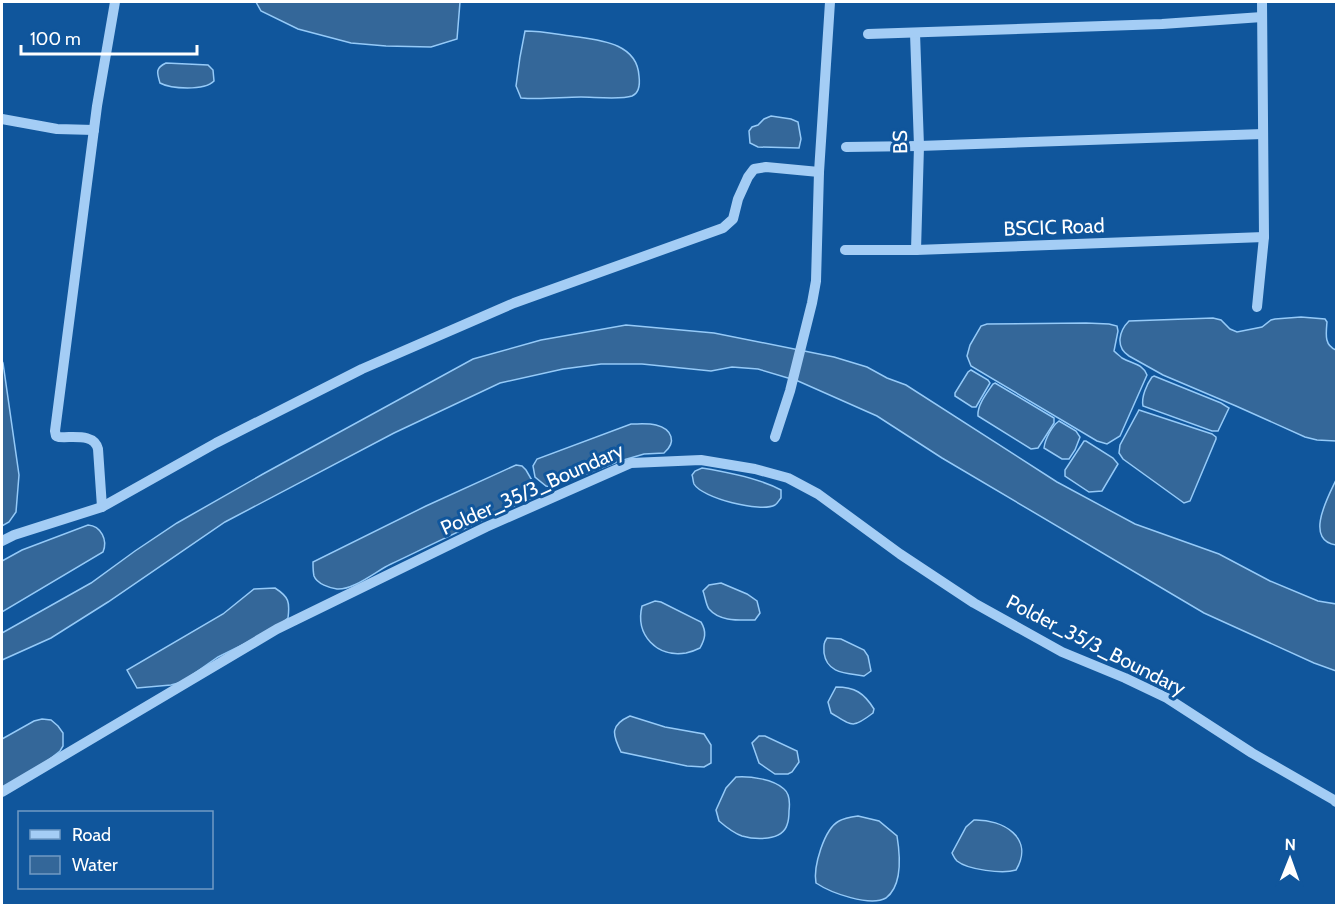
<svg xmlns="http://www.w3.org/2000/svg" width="1338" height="907" font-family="Cabin,sans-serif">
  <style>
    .water { fill: #346799; stroke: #95caf8; stroke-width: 1.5 }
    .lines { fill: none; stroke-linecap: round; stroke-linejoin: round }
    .minor { stroke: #a4cdf5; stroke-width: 10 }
    .labels { text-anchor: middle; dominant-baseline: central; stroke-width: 6; stroke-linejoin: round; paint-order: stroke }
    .street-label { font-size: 20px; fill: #fff; stroke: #10569c }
  </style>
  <rect width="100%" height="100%" fill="#10569c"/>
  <g class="water">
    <path d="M256,2h204l-3,37 -26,8 -45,-1 -35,-3 -53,-14 -37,-18z"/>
    <path d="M525,31c16,0 31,3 46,5 27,4 66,6 68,40 1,8 0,17 -7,20 -11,4 -38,1 -51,1 -19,0 -40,3 -60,1l-5,-12 4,-29z"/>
    <path d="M166,63l42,2 5,5 1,11c-10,10 -43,8 -54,2 -3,-10 -5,-15 6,-20z"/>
    <path d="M771,116l20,3 7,3 3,17 -2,9 -41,-1 -8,-4 -1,-12 3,-4 6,-2 6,-6z"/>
    <path d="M1301,317l24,2 2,3c-1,12 -3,23 9,28v91l-19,-1 -12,-3 -69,-31 -73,-31 -34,-19c-14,-9 -10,-25 0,-35l84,-3 8,2 9,9 7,3 25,-5 9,-7 4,-1z"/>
    <path d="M1086,323l23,1 8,2 1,5 -4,20c3,3 6,5 8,7 10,6 20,5 25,17l-27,61 -13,8 -10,-3 -126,-75 -4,-10 3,-11 11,-19 6,-2z"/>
    <path d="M626,325l88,8 120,24 33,10 20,11 19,7 151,97 78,42 84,30 51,27 48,20 18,3v67l-22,-8 -110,-50 -262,-155 -65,-42 -79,-35 -40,-12 -26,-2 -21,4 -69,-7h-41l-38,5 -63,14 -106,50 -169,89 -117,80 -57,36 -49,22v-27l89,-50 44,-32 42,-28 86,-49 210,-115 68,-19z"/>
    <path d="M2,361l1,2 16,112 -3,37 -7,10 -7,4z"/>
    <path d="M971,370l17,10 2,3 -14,24h-4l-17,-11v-3l13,-21z"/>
    <path d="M1154,376l67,27 8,5 -11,23h-6l-69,-25c-2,-9 4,-22 9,-29z"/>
    <path d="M995,383l59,35v5l-16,25 -7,1 -53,-33c-1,-11 9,-23 15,-32z"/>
    <path d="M1139,410l73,24 4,3v2l-26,62 -6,2 -61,-44 -4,-6 1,-8z"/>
    <path d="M1059,421l17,10 4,6 -5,13 -6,9h-7l-18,-11c1,-9 8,-22 15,-27z"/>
    <path d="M631,424c8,0 17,-1 25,1 16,4 21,17 8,28l-20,1 -24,7 -68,26 -6,-1 -11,-9 -2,-11 4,-7z"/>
    <path d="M1084,441h2l27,17 5,6 -16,27 -13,1 -24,-16v-6z"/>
    <path d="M516,465l6,1 4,4 11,19v4l-3,4c-48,21 -95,44 -143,67 -15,7 -37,26 -54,25 -7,-1 -20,-5 -23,-13 -1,-4 -1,-10 -1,-14l113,-56z"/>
    <path d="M702,468c25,4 57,10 79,22v8c-2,2 -3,5 -6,7 -14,8 -73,-7 -81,-21 -1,-2 -1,-7 -2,-9l3,-4z"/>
    <path d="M1336,480v65c-32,-5 -8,-48 0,-65z"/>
    <path d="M88,525c13,1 20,15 15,27l-101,60v-51l20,-11z"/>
    <path d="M721,583l26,11 10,7 3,12 -5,7c-15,0 -35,2 -46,-11 -3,-4 -4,-13 -6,-18l6,-6z"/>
    <path d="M275,588c14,9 15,14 13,30l-14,11 -56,28 -36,25 -11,3 -34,3 -10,-18 96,-56 31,-25z"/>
    <path d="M655,601l6,1 40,20c6,10 4,17 -1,26 -4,2 -9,4 -14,5 -29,5 -51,-18 -44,-47z"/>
    <path d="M827,638l14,1 23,11 4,6 3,15 -7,5c-17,-3 -37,-2 -40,-23 0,-7 -1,-9 3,-15z"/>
    <path d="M836,687c19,0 28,6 38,22l-1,4c-21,16 -20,13 -42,0l-3,-11z"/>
    <path d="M630,716l35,11 39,7 7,11v18l-7,4 -17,-1 -66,-14c-9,-18 -11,-27 9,-36z"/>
    <path d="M42,719l9,1 7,6 5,7v13l-3,5 -24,19 -34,18v-49l32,-18z"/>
    <path d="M759,736h6l32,15 2,11 -7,10 -4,2h-13l-16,-11 -7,-20z"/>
    <path d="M736,777c14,-1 37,2 48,12 6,5 6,14 5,22 0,4 0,9 -2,14 -5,16 -31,15 -45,11 -9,-3 -16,-9 -23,-15l-3,-11 10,-22z"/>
    <path d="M858,816l21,5 18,15c3,18 6,49 -11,62 -16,9 -55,-5 -70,-15 -3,-16 8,-54 23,-62 5,-3 12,-4 19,-5z"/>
    <path d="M974,820c29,-1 61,18 42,50 -13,4 -48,0 -59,-9 -3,-3 -3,-4 -5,-8l14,-26z"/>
  </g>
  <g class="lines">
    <g class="minor">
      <path d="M915,33l4,113 -3,104"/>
      <path d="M868,34l294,-10 100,-7"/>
      <path d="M2,119l55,10 37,1"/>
      <path d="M846,147l73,-1 344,-12"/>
      <path d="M845,250h71l348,-13"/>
      <path d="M1257,307l7,-70 -2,-235"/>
      <path d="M775,437l15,-46 22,-88 4,-22 3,-109 11,-170"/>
      <path d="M102,507l-4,-58c-4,-16 -25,-11 -39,-12l-3,-1 -1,-5 42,-325 18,-104"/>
      <path d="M2,541l12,-6 88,-28 114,-64 146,-74 152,-66 209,-75 10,-9 5,-20 10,-22 6,-8 12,-2 53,5"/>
      <path d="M2,792l275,-163 209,-102 145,-64 70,-3 54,9 33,9 30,16 82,60 74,49 88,49 63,26 42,20 85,55 82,47 2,2"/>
    </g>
  </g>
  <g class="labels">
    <g class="street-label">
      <text transform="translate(900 142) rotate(-91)">BS</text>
      <text transform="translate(1054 227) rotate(-2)">BSCIC Road</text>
      <text transform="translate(532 489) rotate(-24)">Polder_35/3_Boundary</text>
      <text transform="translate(1096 645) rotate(27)">Polder_35/3_Boundary</text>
    </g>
  </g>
  <rect width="1338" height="907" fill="none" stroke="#ffffff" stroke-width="6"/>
  <rect x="18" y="811" width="195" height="78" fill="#10569c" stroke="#709ac4" stroke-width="1.5"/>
  <rect x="30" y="830" width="30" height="9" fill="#a4cdf5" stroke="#709ac4" stroke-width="1.5"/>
  <text x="72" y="841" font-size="18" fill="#ffffff">Road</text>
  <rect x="30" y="856" width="30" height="18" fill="#346799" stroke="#709ac4" stroke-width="1.5"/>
  <text x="72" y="871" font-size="18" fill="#ffffff">Water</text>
  <g transform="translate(1290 859) rotate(1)" stroke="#10569c" stroke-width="4.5" paint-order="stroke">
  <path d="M0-4.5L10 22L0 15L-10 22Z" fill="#ffffff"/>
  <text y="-9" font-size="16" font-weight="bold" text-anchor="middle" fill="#ffffff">N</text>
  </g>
  <path d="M21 45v9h176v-9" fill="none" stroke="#ffffff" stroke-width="3"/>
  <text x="30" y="45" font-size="18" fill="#ffffff" stroke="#10569c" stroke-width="4.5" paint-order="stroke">100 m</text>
</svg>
